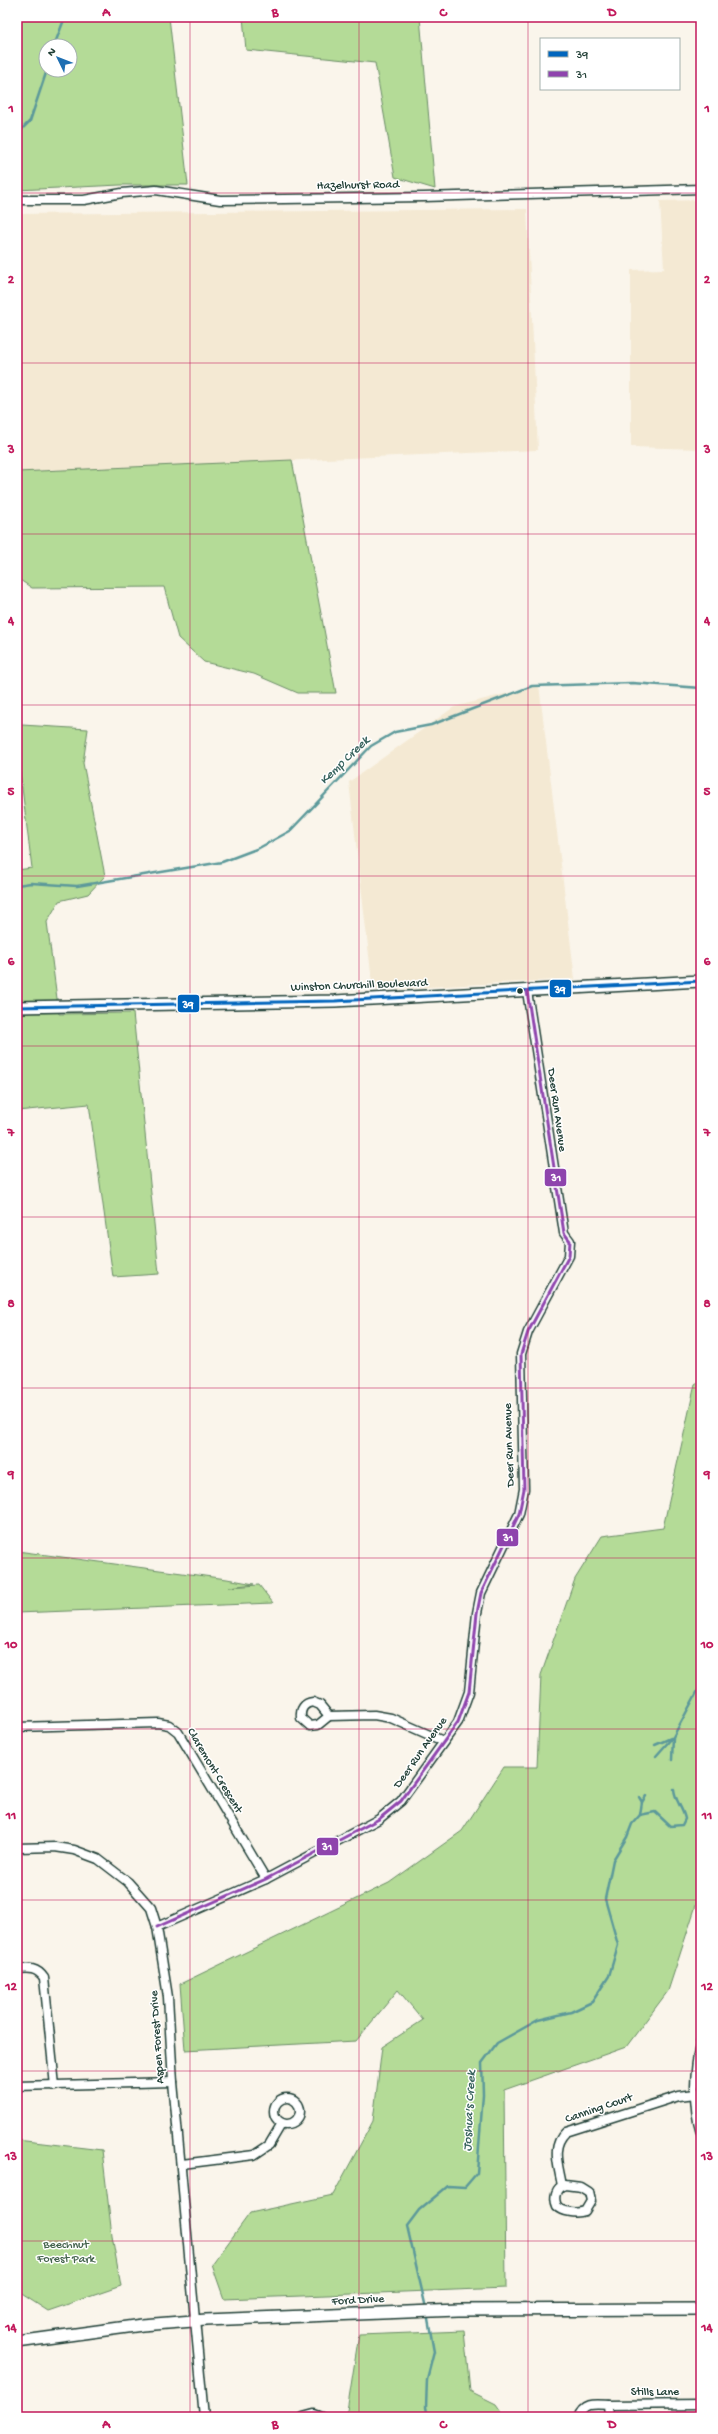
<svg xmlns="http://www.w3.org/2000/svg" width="718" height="2434" font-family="'Gochi Hand',sans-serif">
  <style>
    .built { fill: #f4e9d3 }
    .green { fill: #b4db97; stroke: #6a8c66; fill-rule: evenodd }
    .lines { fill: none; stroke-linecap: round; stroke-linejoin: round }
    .stream { stroke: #5c999a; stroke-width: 2.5 }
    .street-casing { stroke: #1f3d34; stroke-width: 11 }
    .secondary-casing { stroke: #1f3d34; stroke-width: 14 }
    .street { stroke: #fff; stroke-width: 8 }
    .secondary { stroke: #fff; stroke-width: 11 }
    .bus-1-casing { stroke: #fff; stroke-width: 6 }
    .bus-2-casing { stroke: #fff; stroke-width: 6 }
    .bus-1 { stroke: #0065bd; stroke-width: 3 }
    .bus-2 { stroke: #8e44ad; stroke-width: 3 }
    .grid { fill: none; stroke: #c2185b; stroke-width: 1; stroke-opacity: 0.55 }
    .bus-dot { fill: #1f3d34; stroke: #fff; stroke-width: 1.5 }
    .labels { text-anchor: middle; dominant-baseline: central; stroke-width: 3; stroke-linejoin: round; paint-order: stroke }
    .street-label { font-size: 12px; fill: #1f3d34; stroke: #fff }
    .park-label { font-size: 12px; fill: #44644d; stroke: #fff }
    .water-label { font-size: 13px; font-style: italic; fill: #38635e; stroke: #fff }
    .line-badge { stroke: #fff; stroke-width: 1.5 }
    .badge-label { font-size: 11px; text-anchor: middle; font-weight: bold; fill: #fff }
    .neatline { fill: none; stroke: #c2185b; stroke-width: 1.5 }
    .grid-label { font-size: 13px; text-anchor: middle; font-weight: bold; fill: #c2185b }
  </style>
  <rect width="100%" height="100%" fill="#faf5eb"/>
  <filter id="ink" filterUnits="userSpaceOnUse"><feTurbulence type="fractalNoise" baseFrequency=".025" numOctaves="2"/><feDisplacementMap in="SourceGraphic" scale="8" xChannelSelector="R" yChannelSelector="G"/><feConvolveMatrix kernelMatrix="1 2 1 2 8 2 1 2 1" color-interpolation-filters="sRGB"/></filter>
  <g filter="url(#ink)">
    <g class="built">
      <path d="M701,200v249l-70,-2v-177l33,-1 -4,-68z"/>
      <path d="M527,209l11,241 -521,22v-258z"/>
      <path d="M539,685l36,294 -202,11 -24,-208 105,-75z"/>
    </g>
    <g class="green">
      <path d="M17,17h152l19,168h-68l-103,5zM46,46h24v24h-24z"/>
      <path d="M243,17h177l15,172 -40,-12 -20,-114 -129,-13z"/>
      <path d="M292,460l44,233h-38l-44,-19 -50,-12 -26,-24 -14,-51 -132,1 -15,-10v-106z"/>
      <path d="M22,725l66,4 -5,34 22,113 -17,18 -29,7 -12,21 12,92 74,-1 26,261 -46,3 -24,-173 -72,7v-241l15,-2 -15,-120v-17z"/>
      <path d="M701,1380v510l-33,101 -42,56 -122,43 2,198 -282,11 -12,-34 38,-52 83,-18 40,-74 9,-74 41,-27 -25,-30 -42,51 -171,9 -5,-66 209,-101 73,-52 42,-64h33l4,-92 34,-96 27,-43 61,-8 32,-144z"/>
      <path d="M17,1551l210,28 27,5 -25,3 30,-2 14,18 -256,10z"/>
      <path d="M17,2140l85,10 10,86 9,50 -73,25 -31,-20z"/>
      <path d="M464,2331l6,60 26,13 9,13h-159l13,-82z"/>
    </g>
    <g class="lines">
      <g class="stream">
        <path d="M54,46l11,-29"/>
        <path d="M17,134l13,-13 17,-51"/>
        <path d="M17,885l14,-2 46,3 145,-24 37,-14 31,-17 81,-85 24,-14 36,-7 101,-39 100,-3 69,5"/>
        <path d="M655,1745l16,-7"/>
        <path d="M656,1756l16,-18"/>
        <path d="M672,1760l1,-23 28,-52"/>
        <path d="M639,1797l3,5 -2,13"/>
        <path d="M642,1802l4,-6"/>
        <path d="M426,2308l-19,-82 12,-16 29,-24 17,1 12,-14 6,-79 -1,-31 15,-20 41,-23 33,-8 21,-10 17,-26 9,-31 -13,-46 8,-39 14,-23 5,-13 8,-9 15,-3 15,14 12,-1 3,-6c-2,-11 -10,-18 -11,-30"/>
        <path d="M427,2313l7,39 -7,27 -1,28 2,10"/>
      </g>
      <g class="street-casing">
        <g id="street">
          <path d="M17,200h67l38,-7 34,-3 64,10 204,-3 277,-8"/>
          <path d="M313,1702l7,3 9,11 -11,9 -8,1 -9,-8c-1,-9 3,-15 12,-16z"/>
          <path d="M329,1716l45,-1 17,3 52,23"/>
          <path d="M17,1727l141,-4 11,2 9,7 88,147"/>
          <path d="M17,1848l38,-1 19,3 24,9 30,23 23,26 6,19 11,70 5,85 31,335"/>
          <path d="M157,1927l109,-48 113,-60 22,-18 57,-79 11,-30 8,-79 4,-20 38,-79 5,-25 -3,-135 7,-22 41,-76 1,-15 -6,-8 -37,-242"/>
          <path d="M17,1969c11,-1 20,-2 27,9l11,108"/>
          <path d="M701,2041c-7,28 -9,64 0,92"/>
          <path d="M17,2086l156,-4"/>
          <circle cx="287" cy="2111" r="13"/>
          <path d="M182,2164l72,-9 15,-10 13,-22"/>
          <path d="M565,2185l16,2 8,5 2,9 -6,10c-9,3 -22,1 -28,-5 -4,-9 -1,-19 8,-21z"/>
          <path d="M562,2186c-3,-20 -12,-39 4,-54l113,-36 16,-2"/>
          <path d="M608,2405l93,-1"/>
          <path d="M303,2417l11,-3 8,3"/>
          <path d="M579,2417c5,-15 16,-13 29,-12l1,12"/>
        </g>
      </g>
      <g class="secondary-casing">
        <g id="secondary">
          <path d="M17,1007l318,-6 366,-20"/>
          <path d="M17,2342l125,-17 64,-5 252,-10 243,-1"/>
        </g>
      </g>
      <use href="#street" class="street"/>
      <use href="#secondary" class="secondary"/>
      <g class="bus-1-casing">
        <path id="bus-1" d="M17,1007l318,-6 366,-20"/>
      </g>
      <g class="bus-2-casing">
        <path id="bus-2" d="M157,1927l109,-48 113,-60 22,-18 57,-79 11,-30 8,-79 4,-20 38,-79 5,-25 -3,-135 7,-22 41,-76 1,-15 -6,-8 -37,-242"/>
      </g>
      <use href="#bus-1" class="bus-1"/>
      <use href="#bus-2" class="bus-2"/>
    </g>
  </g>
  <path class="grid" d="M190,17v2400M359,17v2400M528,17v2400M17,193h684M17,363h684M17,534h684M17,705h684M17,876h684M17,1046h684M17,1217h684M17,1388h684M17,1558h684M17,1729h684M17,1900h684M17,2071h684M17,2241h684"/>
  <circle class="bus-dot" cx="520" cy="991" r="3.5"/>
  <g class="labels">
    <g class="street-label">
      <text transform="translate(358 186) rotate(-1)">Hazelhurst Road</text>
      <text transform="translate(359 986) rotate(-2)">Winston Churchill Boulevard</text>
      <text transform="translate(556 1110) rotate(82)">Deer Run Avenue</text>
      <text transform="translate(510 1445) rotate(-92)">Deer Run Avenue</text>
      <text transform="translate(421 1753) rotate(-55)">Deer Run Avenue</text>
      <text transform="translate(214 1771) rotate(59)">Claremont Crescent</text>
      <text transform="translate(158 2037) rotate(-94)">Aspen Forest Drive</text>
      <text transform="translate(599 2109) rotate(-19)">Canning Court</text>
      <text transform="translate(358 2301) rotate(-3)">Ford Drive</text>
      <text x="655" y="2393">Stills Lane</text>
    </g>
    <g class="park-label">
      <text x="66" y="2246">Beechnut<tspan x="66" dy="14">Forest Park</tspan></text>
    </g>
    <g class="water-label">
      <text transform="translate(345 761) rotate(-44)">Kemp Creek</text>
      <text transform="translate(470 2111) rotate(-87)">Joshua's Creek</text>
    </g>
  </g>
  <g class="line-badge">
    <rect x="549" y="979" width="23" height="19" rx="4" fill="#0065bd"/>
    <rect x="177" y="994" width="23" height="19" rx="4" fill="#0065bd"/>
    <rect x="544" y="1168" width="23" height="19" rx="4" fill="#8e44ad"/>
    <rect x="496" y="1528" width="23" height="19" rx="4" fill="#8e44ad"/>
    <rect x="316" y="1837" width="23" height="19" rx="4" fill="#8e44ad"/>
  </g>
  <g class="badge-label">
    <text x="560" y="993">39</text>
    <text x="188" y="1008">39</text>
    <text x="556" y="1181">31</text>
    <text x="508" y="1541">31</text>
    <text x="327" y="1850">31</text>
  </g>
  <rect width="718" height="2434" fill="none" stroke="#fff" stroke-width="44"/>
  <rect x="540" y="38" width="140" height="52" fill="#ffffff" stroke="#a5b1ae"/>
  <rect x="548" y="51" width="20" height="6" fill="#0065bd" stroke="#a5b1ae"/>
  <text x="576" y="58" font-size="12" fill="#1f3d34">39</text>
  <rect x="548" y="71" width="20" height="6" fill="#8e44ad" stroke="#a5b1ae"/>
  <text x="576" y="78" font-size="12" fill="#1f3d34">31</text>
  <g transform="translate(58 58) rotate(313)"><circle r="19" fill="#ffffff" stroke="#a5b1ae"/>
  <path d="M0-3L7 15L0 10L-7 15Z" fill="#1f6fb2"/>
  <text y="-6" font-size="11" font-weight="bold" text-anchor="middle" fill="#1f3d34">N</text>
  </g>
  <rect x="22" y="22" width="674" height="2390" class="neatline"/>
  <g class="grid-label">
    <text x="106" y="16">A</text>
    <text x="275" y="16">B</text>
    <text x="443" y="16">C</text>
    <text x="612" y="16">D</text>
    <text x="11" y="112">1</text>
    <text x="707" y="112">1</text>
    <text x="11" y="283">2</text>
    <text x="707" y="283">2</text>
    <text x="11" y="453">3</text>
    <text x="707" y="453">3</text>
    <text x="11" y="624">4</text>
    <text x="707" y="624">4</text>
    <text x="11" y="795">5</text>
    <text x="707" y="795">5</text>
    <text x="11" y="965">6</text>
    <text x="707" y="965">6</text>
    <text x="11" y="1136">7</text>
    <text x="707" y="1136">7</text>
    <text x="11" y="1307">8</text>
    <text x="707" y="1307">8</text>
    <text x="11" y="1478">9</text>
    <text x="707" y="1478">9</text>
    <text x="11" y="1648">10</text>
    <text x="707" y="1648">10</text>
    <text x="11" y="1819">11</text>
    <text x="707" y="1819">11</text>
    <text x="11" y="1990">12</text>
    <text x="707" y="1990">12</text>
    <text x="11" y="2160">13</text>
    <text x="707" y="2160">13</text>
    <text x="11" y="2331">14</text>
    <text x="707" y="2331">14</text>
    <text x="106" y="2428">A</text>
    <text x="275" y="2428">B</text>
    <text x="443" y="2428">C</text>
    <text x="612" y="2428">D</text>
  </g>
</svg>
